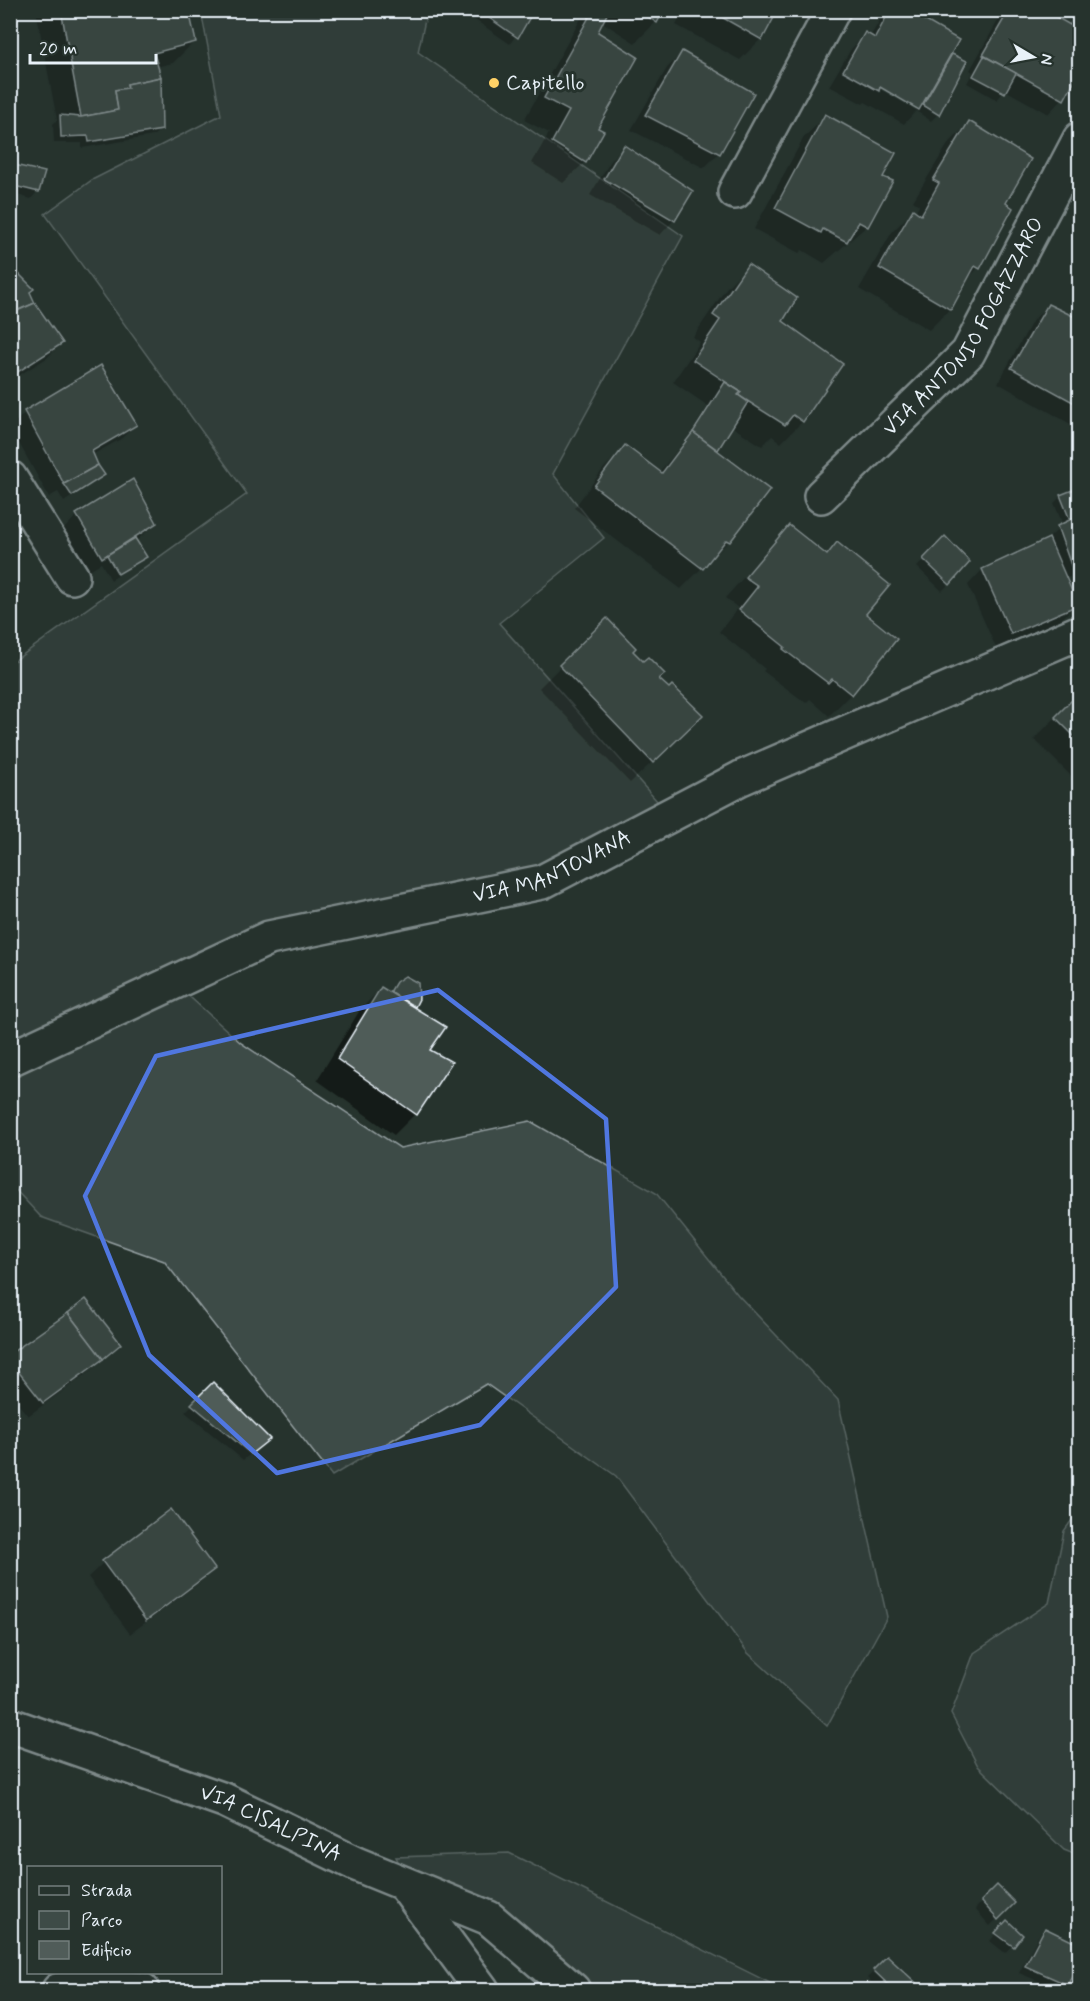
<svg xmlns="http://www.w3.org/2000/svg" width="1090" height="2001" font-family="Mynerve,sans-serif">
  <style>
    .green { fill: #3e4b47; stroke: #939ea0; stroke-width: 1.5 }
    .shadow { fill: #0007; fill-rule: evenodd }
    .building { fill: #505c59; stroke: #e8f1f8; stroke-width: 1.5 }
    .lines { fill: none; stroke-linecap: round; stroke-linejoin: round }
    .street-casing { stroke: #e8f1f8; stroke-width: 38 }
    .street { stroke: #26332d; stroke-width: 33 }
    .marked { fill: none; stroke: #5077e0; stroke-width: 4.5; stroke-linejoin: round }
    .poi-dot { fill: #ffd166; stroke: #26332d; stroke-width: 2 }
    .labels { text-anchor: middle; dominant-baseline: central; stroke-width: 6; stroke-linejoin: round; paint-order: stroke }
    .poi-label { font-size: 21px; fill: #e8f1f8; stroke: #26332d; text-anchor: start }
    .street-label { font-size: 21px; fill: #e8f1f8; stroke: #26332d }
  </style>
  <rect width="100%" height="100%" fill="#26332d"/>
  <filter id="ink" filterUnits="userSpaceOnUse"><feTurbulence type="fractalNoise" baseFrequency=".0167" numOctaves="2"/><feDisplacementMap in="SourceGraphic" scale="12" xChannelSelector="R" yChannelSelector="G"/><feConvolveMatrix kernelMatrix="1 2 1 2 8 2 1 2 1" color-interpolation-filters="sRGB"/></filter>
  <g filter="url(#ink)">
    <g class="green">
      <path d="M201,11h226l-9,41 265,184 -130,238 51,64 -105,85 166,187 -123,65 -371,105 70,63 159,105 130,-27 126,72 82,102 100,105 49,217 -60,109 -79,-73 -132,-177 -130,-92 -154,92 -168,-215 -123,-44 -30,-32 -1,-521 237,-170 -202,-280 47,-34 129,-65z"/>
      <path d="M1079,1510v346l-15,-6 -86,-84 -27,-52 23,-61 75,-50 15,-72z"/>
      <path d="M509,1853l269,134 7,3h-206l-167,-101 -16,-32z"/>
    </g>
    <g class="shadow">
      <path d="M36,10h142l1,10 15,22 -21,21 -17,4 5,62 -8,7 -71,12v-5h-28l-1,-19 4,-4z"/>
      <path d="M533,10l-23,34 -48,-33v-1z"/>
      <path d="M578,10h84l-6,12 -21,21 -33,-21 -6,10v97l-11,33 -22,21 -31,-20 17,-30 -25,-13 60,-107z"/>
      <path d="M684,10h93l-16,29 -21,21 -64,-35z"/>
      <path d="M889,10h15l42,50 6,-5 -14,59 -7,7 -15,-10 -12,13 -39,-22 -2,2 -34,-18 22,-37 15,-15 4,3 10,-17zM874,82l42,24v4l-43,-25z"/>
      <path d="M1004,10h37l27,16 5,-5 -11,78 -14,15 -43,-24 -8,10 -30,-17 6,-11 -3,-2z"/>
      <path d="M682,53l70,40 -33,60 -15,15 -73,-38 36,-62z"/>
      <path d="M826,116l55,61 -14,49 -43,37 -22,-13 -3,3 -45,-24 50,-92z"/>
      <path d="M969,123l35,81 -26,64 -13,14 -15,27 -21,21 -70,-41 33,-57 21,-21 2,1 4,-7 -6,-4 35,-57z"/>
      <path d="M624,147l50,73 -14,15 -70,-40 20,-33z"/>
      <path d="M10,165l28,26 -7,8 -21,-6z"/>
      <path d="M10,266l22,23 -3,3 4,11 28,40 -14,15 -37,23z"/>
      <path d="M748,266l33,56 60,42 -39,58 -21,21 -9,-7 -10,10 -31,-20 -15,25 13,90 -48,48 -107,-81 30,-40 21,-21 34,25 27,-31 22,-35 -35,-24 27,-40 -7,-5 34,-50z"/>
      <path d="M1080,269v23l-10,-5z"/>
      <path d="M1048,306l23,11 9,-7v110l-6,6 -76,-43 35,-63z"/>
      <path d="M25,413l110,12 -14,14 -29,16 11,20 -39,27 -6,-10 -9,5 -39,-70z"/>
      <path d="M1080,489v83l-15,7 11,25 -14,15 -66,29 -28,-63 14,-15 61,-27 20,-18 -9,-22 7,-7z"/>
      <path d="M77,515l79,8 -20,18 9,15 -34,24 -10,-17 -15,9 -23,-42z"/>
      <path d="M789,527l37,29 12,-12 26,70 31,25 -44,55 -22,22 -19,-17 -4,4 -43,-32 2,-2 -46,-37 19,-24 -13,-10z"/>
      <path d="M945,538l4,46 -7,7 -25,-24z"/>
      <path d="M607,620l51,59 22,57 -50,47 -91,-95z"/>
      <path d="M1080,693v92l-46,-46z"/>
      <path d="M406,978l10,6 2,15 -6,9 32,20 -16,22 22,13 -35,51 -21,21 -77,-55 43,-70 21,-22 31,19v-3l-22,-13z"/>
      <path d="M112,1351l-26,23 -58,42 -18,-22v-38z"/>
      <path d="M213,1384l48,62 -18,14 -58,-48z"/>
      <path d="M171,1511l42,58 -14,14 -69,51 -42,-57 15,-14z"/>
      <path d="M997,1887l16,16 -23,23 -15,-17z"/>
      <path d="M1000,1929l21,6 -16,18 -15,-12z"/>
      <path d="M1045,1930l35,21 -14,33 -6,6 -41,-17 19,-36z"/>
      <path d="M887,1958l35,32h-42l-13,-12z"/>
    </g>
    <g class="building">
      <path d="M61,10h118l1,8 10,-3 6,27 -42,11 7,24 -34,7 1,4 -13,2 3,20 -37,7z"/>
      <path d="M478,10h56l-16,28z"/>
      <path d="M593,10h16l-11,22 40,25 -40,71 6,3 -18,32 -34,-21 17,-31 -25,-13z"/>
      <path d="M638,10h26l-7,13z"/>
      <path d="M709,10h69l-16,30z"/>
      <path d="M890,10h17l52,30 -40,70 -39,-23 -1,4 -36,-20 22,-39 10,6z"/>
      <path d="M1009,10h35l26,15 3,-6 7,4v47l-16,30 -81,-45z"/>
      <path d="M682,51l72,42 -34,61 -75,-39z"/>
      <path d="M952,54l15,7 -28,54 -16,-10z"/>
      <path d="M984,56l32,17 -11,20 -32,-17z"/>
      <path d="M161,77l1,53 -73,12 -1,-6 -27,1 -1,-22 21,2 37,-7 -3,-20 13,-2 -1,-4z"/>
      <path d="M825,114l71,39 -13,24 10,4 -25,46 -9,-5 -12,20 -24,-13 -2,4 -46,-25z"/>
      <path d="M969,121l62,38 -25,44 7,5 -33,61 -5,-3 -24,44 -72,-42 34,-59 8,6 18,-32 -6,-3z"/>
      <path d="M624,145l69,46 -18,30 -71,-42z"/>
      <path d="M10,164l35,8 -6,20 -29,-7z"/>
      <path d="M748,264l49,34 -14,23 60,43 -40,58 -10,-7 -8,10 -47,-30 3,-3 -48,-32 27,-40 -7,-5z"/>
      <path d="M12,267l22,22 -4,3 5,11 -24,10z"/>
      <path d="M35,303l28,40 -53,34v-63z"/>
      <path d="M1048,304l25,12 7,-8v98l-69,-38z"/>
      <path d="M101,365l36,60 -45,26 6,14 -34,19 -40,-73z"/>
      <path d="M725,382l16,10 -3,3 10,7 -30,48 -25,-18z"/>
      <path d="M693,432l77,58 -40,52 -4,-2 -23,29 -109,-83 31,-41 37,28z"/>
      <path d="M98,465l7,10 -33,21 -8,-12z"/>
      <path d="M133,479l24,44 -55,35 -26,-44z"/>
      <path d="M1080,487v28l-10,5 -10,-25z"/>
      <path d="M1080,515v50l-8,3 -15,-42z"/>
      <path d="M789,525l38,30 10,-13 53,43 -24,29 31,25 -45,56 -20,-16 -4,4 -45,-34 2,-2 -46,-37 19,-24 -13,-9z"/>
      <path d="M945,536l25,26 -20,23 -27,-26z"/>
      <path d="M135,538l12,19 -29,17 -11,-19z"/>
      <path d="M1049,538l29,67 -67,29 -29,-65z"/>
      <path d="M607,618l29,30 -3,3 10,10 5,-4 17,17 -6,5 10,9 3,-3 31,30 -50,48 -94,-98z"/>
      <path d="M1080,692v50l-25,-25z"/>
      <path d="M405,976l13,7 1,16 -4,8 -25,-15 6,-10z"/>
      <path d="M381,987l65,40 -16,23 22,12 -35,53 -80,-56z"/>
      <path d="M86,1299l35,45 -18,15 -35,-46z"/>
      <path d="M68,1313l35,46 -60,44 -33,-42v-7z"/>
      <path d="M213,1382l57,57 -19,15 -60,-50z"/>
      <path d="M171,1509l44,60 -69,52 -44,-60z"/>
      <path d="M997,1885l18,18 -17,17 -17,-19z"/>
      <path d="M1007,1920l16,15 -9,12 -19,-14z"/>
      <path d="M1045,1928l35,17v10l-12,30 -43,-19z"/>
      <path d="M887,1956l37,34h-30l-21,-20z"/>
    </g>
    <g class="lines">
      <g class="street-casing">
        <g id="street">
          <path d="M735,192l98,-182"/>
          <path d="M10,478l62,99"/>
          <path id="s1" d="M821,496l147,-143 112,-214"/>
          <path id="s2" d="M10,1059l259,-121 273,-56 199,-104 339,-146"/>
          <path id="s3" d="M10,1725l214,75 132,64 133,54 84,72"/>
          <path d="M404,1884l78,106"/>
          <path d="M59,1990l33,-6 50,6"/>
        </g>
      </g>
      <use href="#street" class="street"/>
    </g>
  </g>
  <path d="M0 0H1090V2001H0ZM438,990l168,129 10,168 -136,138 -203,48 -128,-118 -64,-159 71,-140z" fill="#26332d" fill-opacity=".55" fill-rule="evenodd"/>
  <path class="marked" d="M438,990l168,129 10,168 -136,138 -203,48 -128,-118 -64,-159 71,-140z"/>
  <circle class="poi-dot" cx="494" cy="83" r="6"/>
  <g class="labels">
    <g class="poi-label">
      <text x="506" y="83">Capitello</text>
    </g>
    <g class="street-label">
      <text stroke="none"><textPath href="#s1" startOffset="224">VIA ANTONIO FOGAZZARO</textPath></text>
      <text stroke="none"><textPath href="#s2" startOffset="579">VIA MANTOVANA</textPath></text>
      <text stroke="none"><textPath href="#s3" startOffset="279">VIA CISALPINA</textPath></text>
    </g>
  </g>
  <rect width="1090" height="2001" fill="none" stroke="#26332d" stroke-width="36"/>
  <rect x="18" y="18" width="1054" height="1965" fill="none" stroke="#e8f1f8" stroke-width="2" filter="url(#ink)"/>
  <rect x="27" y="1866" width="195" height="108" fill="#26332d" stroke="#747f7e" stroke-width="1.5"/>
  <rect x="39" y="1886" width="30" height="9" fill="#26332d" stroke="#747f7e" stroke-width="1.5"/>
  <text x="81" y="1896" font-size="18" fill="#e8f1f8">Strada</text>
  <rect x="39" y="1911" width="30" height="18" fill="#3e4b47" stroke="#747f7e" stroke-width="1.5"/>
  <text x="81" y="1926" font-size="18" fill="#e8f1f8">Parco</text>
  <rect x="39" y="1941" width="30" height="18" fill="#505c59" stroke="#747f7e" stroke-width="1.5"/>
  <text x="81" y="1956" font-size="18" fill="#e8f1f8">Edificio</text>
  <g transform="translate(1033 57) rotate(100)" stroke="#26332d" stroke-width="4.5" paint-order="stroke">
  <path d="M0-4.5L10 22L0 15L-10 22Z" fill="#e8f1f8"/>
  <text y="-9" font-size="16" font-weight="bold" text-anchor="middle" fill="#e8f1f8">N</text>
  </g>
  <path d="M30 54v9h126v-9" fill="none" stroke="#e8f1f8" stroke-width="3"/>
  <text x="39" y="54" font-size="18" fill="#e8f1f8" stroke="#26332d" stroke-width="4.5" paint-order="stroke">20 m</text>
</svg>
